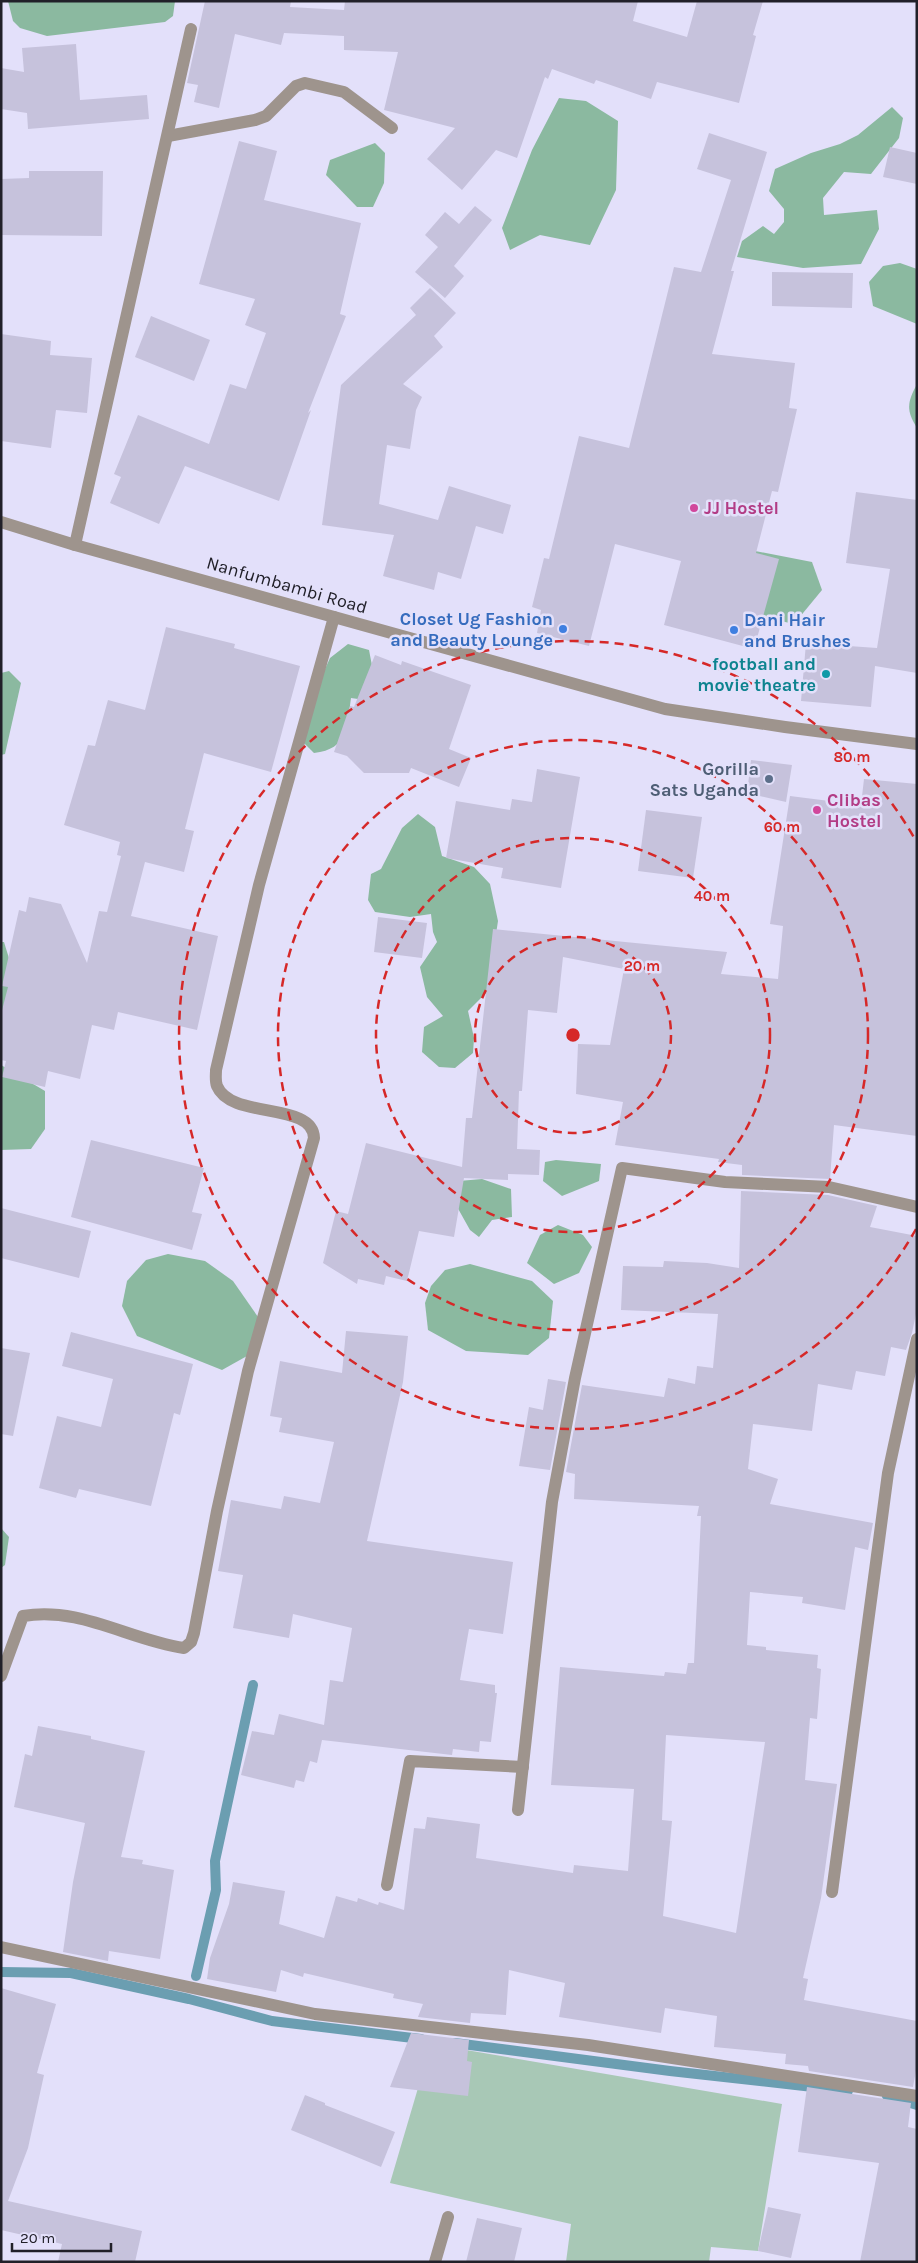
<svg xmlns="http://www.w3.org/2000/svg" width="918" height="2263" font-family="Karla,sans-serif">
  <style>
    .green { fill: #a8c8b6 }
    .forest { fill: #8bb9a0 }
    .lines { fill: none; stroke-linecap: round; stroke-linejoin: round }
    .stream { stroke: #6b9eb1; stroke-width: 10 }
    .building { fill: #c6c2dc; fill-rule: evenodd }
    .minor { stroke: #9e948d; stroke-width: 12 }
    .ring { fill: none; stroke: #d62828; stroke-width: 2.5; stroke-dasharray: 9 6 }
    .hotel-dot { fill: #d1479c; stroke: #e3e0fa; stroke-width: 2 }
    .shop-dot { fill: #3f7fe0; stroke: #e3e0fa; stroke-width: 2 }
    .culture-dot { fill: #0f9aa8; stroke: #e3e0fa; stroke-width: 2 }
    .service-dot { fill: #5c6f8a; stroke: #e3e0fa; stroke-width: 2 }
    .labels { text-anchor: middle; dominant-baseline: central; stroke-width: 5; stroke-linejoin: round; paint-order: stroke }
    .hotel-label { font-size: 18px; font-weight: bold; fill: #b23c85; stroke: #e3e0fa; text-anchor: start }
    .street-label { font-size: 18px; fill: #212029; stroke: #e3e0fa }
    .shop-label { font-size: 18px; font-weight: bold; fill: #366cbe; stroke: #e3e0fa; text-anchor: end }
    .culture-label { font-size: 18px; font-weight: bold; fill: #0d838f; stroke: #e3e0fa; text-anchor: end }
    .service-label { font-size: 18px; font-weight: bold; fill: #4e5e75; stroke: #e3e0fa; text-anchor: end }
    .centre { fill: #d62828; stroke: #e3e0fa; stroke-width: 2.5 }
    .ring-label { font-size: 15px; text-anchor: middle; font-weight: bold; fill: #d62828; stroke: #e3e0fa; stroke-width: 5; stroke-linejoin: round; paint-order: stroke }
  </style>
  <rect width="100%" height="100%" fill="#e3e0fa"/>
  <path class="green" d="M431,2044l351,60 -24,147 -47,-4 -2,15h-143l5,-38 -181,-41z"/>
  <g class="forest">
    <path d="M8,1h167l-2,15 -8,6 -118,14 -27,-8 -7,-7z"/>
    <path d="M559,98l27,3 32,20 -2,69 -26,55 -50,-10 -30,15 -8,-22 30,-78z"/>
    <path d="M892,107l11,11 -4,20 -28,36 -27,-2 -21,26 1,17 53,-5 2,19 -18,35 -58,4 -66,-11 5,-16 21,-15 11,8 10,-12v-13l-15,-18 6,-22 36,-16 29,-9 18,-9z"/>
    <path d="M375,143l10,10 -1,30 -11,24h-16l-31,-32 4,-15z"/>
    <path d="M900,263l17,6v55l-44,-18 -4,-24 14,-16z"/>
    <path d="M917,384v44c-11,-18 -10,-25 0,-44z"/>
    <path d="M745,549l67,13 10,28 -28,34 -40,-9z"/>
    <path d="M348,644l21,6 10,52 -28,-4c-4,28 -2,51 -37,55l-11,-11 13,-53 14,-31z"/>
    <path d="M9,671l12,12 -16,71 -4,1v-82z"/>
    <path d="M418,814l17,13 7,29 32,11 16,17 8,37 -11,71 -19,19 6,27 -1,15 -18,15 -16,-1 -17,-15 2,-25 19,-11 -16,-19 -7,-30 17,-25 -4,-10 -2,-18 -21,3 -35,-5 -7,-12 3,-26 10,-5 21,-41z"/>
    <path d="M1,942h3l15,49 -18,31z"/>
    <path d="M1,1065l44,26v38l-14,20 -30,1z"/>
    <path d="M556,1160l45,4 -2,17 -37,15 -19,-15 2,-19z"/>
    <path d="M482,1179l29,10 1,28 -20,3 -13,17 -9,-7 -14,-25 3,-24z"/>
    <path d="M558,1225l25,10 9,12 -13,26 -25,11 -27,-21 13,-28z"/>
    <path d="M168,1254l37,7 28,20 25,36 -11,39 -25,14 -85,-34 -15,-30 5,-25 19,-21z"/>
    <path d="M470,1264l62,17 21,20 -4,37 -21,17 -62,-4 -38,-21 -3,-27 6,-17 14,-16z"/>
    <path d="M1,1528l8,9 -4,28 -4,3z"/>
  </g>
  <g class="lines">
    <g class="stream">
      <path d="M1,1972l70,1 118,26 83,22 149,18"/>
      <path d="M196,1976l20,-86 -1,-29 38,-176"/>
      <path d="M455,2043l215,28 178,20"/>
      <path d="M887,2096l30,9"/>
    </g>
  </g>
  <g class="building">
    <path d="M205,1h86l-1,6 54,3 1,-9h293l-5,20 54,16 10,-36h66l-10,34 3,1 -17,67 -82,-21 -6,17 -55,-19 -2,4 -42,-15 -4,10 -3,-2 -28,81 -21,-8 -34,40 -35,-31 28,-31 -71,-18 14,-58 -54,-2v-14l-60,-3 -3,12 -46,-11 -16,74 -25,-6 4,-17 -11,-2z"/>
    <path d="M76,44l4,56 67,-5 2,24 -121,10 -1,-16 -26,-4v-41l23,4 -2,-24z"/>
    <path d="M709,133l58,19 -36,119h3l-22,83 83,9 -6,45 8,1 -19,83 -6,-1 -16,62 23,6 -25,90 -90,-24 17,-64 -66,-17 -26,102 -52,-13 4,-23 -9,-3 12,-49 5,1 30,-123 50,12 45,-181 27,5 30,-92 -34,-11z"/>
    <path d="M239,141l38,10 -13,49 97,23 -21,91 6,2 -38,97 3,-3 -32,91 -94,-35 -26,58 -49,-21 11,-26 -7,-3 24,-59 71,29 21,-60 16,5 20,-56 -21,-8 10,-26 -56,-15z"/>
    <path d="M890,147l27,6v31l-34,-7z"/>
    <path d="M29,171h74l-1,65 -101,-1v-56l28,-1z"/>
    <path d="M475,206l17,14 -38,46 10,10 -19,22 -30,-26 23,-25 -13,-12 20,-23 14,12z"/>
    <path d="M772,272l81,1 -1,35 -80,-2z"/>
    <path d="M430,288l26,25 -22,23 9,11 -40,37 19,13 -6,13 -6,39 -23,-4 -8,59 59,16 11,-34 62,19 -8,29 -27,-8 -15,53 -23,-7 -4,18 -51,-14 11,-41 -72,-10 19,-140 75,-70 -6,-7z"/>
    <path d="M151,316l59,24 -16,41 -59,-24z"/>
    <path d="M1,334l50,7 -1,14 42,3 -5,55 -31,-3 -5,38 -50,-7z"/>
    <path d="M856,492l61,8v173l-42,-7 -4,41 -70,-6 5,-58 71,5 13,-79 -44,-6z"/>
    <path d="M166,627l69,17 -1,4 66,18 -29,106 -67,-19 -19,76 9,2 -10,41 -39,-10 -14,54 87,20 -21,94 -79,-18 -4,18 -22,-5 -12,54 -32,-8 -3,16 -43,-10 4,-16 -5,-1v-46l7,-27 -6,-1 17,-76 7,2 3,-15 32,7 26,59 12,-52 8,1 14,-56 -4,-1 3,-13 -56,-17 24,-80 7,1 13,-46 37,10z"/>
    <path d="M375,655l26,10 1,-4 69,24 -22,64 22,9 -12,29 -48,-19 -2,5h-45l-17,-17 -13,-4 16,-46 4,1z"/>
    <path d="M751,760l41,5 -6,37 -39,-9z"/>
    <path d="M537,769l43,8 -19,111 -60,-10 2,-10 -57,-10 10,-57 54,9 2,-11 20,3z"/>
    <path d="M864,779l53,5v352l-83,-11 -4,54 -88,-4v-10l-24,-3 1,-3 -104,-14 8,-43 -47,-8 2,-50 32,1 14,-76 -61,-12 -6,56 -29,-3 -6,81h-3l-2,58 23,1 -1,25 -31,-1v6l-44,-2 -10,59 -35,-6 -12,50 -21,-5 -2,9 -26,-6 -1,5 -34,-21 13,-52 12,3 18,-71 96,24 4,-49h6l21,-189 234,23 -6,22 57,5 5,-53 -13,-2 20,-128 71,9z"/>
    <path d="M646,810l56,7 -9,61 -55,-7z"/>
    <path d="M378,917l49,6 -5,35 -48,-6z"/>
    <path d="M91,1140l113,28 -12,44 10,2 -10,36 -121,-33z"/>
    <path d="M741,1191l87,4 49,11 -7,21 47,9v73l-5,24 -6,17 -15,-3 -6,29 -29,-5 -4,19 -34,-6 -6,47 -59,-7 -5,45 30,10 -8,25 103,19 -5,27 -13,-3 -10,63 -43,-7 1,-6 -53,-5 -3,53 19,2v3l52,5 -1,13 4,1 -4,50 -7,-1 -5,62 32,4 -16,114 -18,80 5,1 -4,21 113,21v44l-4,22 -104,-16 -1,-5 -23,-2 1,-10 -72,-7 3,-31 -52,-8 -4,25 -102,-16 6,-34 -56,-13 -3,45 -35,-2 -1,10 -52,-6 5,-13 -30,-6 1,-4 -90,-21 -1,4 -22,-7 -5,22 -69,-13 3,-21 19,-54 4,-22 52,9 -6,33 45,14 12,-42 21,6 1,-4 20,7 1,-3 25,8 10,-82 11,1 2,-12 53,7 -4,34 97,15 1,-8 54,6 6,-82 -83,-4 9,-118 104,9 1,-4 21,2 2,-11h6l7,-147h-4l2,-10 -125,-7 1,-25 -9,-2 16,-87 82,12 4,-19 27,6 2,-18 16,2 5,-54 -97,-4 2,-44 40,1 1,-6 43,2 32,5zM666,1735l99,7 -29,191 -73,-17 9,-95 -10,-1z"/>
    <path d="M1,1208l90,23 -12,47 -78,-20z"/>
    <path d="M346,1331l62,5 -5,46 -36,159 146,21 -10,72 -34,-5 -9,51 35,5v8h2l-6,49 -11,-1 -1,11 -26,-3 -1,6 -130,-15 -5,23 -7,-2 -6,21 -8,-2 -2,8 -53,-13 11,-44 22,4 5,-21 45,11 6,-45 13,2 9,-54 -59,-14 -4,24 -56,-10 10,-53 -25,-4 13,-71 50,9 3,-13 36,7 14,-61 -55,-10 3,-14 -12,-2 10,-55 62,12z"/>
    <path d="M71,1332l122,32 -13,51 -6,-2 -23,93 -72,-17 -3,9 -37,-10 18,-72 44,11 12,-48 -51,-13z"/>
    <path d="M1,1348l29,5 -17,83 -12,-2z"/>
    <path d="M548,1379l18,3 -16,88 -31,-4 10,-59 14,3z"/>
    <path d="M38,1726l53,10v3l54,12 -24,106 22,3 -1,4 32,6 -14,89 -51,-8 -1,10 -45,-9 10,-70 12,-59 -71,-16 11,-53 7,2z"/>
    <path d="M1,1988l55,16 -19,69 7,2 -16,73 -20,53 134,30 -7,31h-77l4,-18 -61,-14z"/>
    <path d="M411,2033l58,7 -2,21 5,1 -4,34 -78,-9z"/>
    <path d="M807,2087l104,16 -3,24 9,2v133h-57l19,-99 -81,-11z"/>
    <path d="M305,2095l20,8v2l70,27 -14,35 -90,-37z"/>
    <path d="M768,2207l33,7 -10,44 -33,-7z"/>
    <path d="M477,2218l45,10 -8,34h-48z"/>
  </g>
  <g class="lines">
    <g class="minor">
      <path d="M168,136l87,-16 11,-4 30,-30 9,-3 39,9 48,36"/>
      <path d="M1,522l74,23 590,164 120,18 132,17"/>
      <path d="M75,545l116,-516"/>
      <path d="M1,1676l22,-60c57,-10 106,24 161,32l7,-6 3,-9 23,-122 31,-140 66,-233c-1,-37 -83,-18 -97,-52 -2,-5 -1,-11 -1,-16l43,-185 75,-268"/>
      <path d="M518,1810l34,-308 23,-124 47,-210 103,14 104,5 88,20"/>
      <path d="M387,1885l23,-124 113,6"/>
      <path d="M832,1892l56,-419 29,-134"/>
      <path d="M1,1947l314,67 273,31 329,51"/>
      <path d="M435,2262l13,-45"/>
    </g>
  </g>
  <g class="ring">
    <circle cx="573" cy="1035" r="98"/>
    <circle cx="573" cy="1035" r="197"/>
    <circle cx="573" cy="1035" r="295"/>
    <path d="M916 1229A394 394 0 1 1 916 841"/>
  </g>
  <g class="hotel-dot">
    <circle cx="694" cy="508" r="5"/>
    <circle cx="817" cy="810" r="5"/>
  </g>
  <g class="shop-dot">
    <circle cx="563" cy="629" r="5"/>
    <circle cx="734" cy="630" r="5"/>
  </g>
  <circle class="culture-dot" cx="826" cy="674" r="5"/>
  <circle class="service-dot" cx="769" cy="779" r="5"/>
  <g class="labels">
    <g class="hotel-label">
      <text x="704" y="508">JJ Hostel</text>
      <text x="827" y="800">Clibas<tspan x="827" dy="21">Hostel</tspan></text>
    </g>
    <g class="street-label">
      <text transform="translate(287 585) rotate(16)">Nanfumbambi Road</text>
    </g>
    <g class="shop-label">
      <text x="553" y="619">Closet Ug Fashion<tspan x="553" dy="21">and Beauty Lounge</tspan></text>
      <text x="744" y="620" text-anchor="start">Dani Hair<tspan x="744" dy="21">and Brushes</tspan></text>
    </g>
    <g class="culture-label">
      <text x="816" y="664">football and<tspan x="816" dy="21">movie theatre</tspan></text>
    </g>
    <g class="service-label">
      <text x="759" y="769">Gorilla<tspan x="759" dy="21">Sats Uganda</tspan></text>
    </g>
  </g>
  <circle cx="573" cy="1035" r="8" class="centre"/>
  <g class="ring-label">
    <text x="852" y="762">80 m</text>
    <text x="782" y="832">60 m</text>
    <text x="712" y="901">40 m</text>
    <text x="642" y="971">20 m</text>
  </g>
  <rect width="918" height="2263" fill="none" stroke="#212029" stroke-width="5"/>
  <path d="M12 2243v8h99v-8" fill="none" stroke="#212029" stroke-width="2.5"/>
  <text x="20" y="2243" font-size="15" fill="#212029" stroke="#e3e0fa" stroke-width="4" paint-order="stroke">20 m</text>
</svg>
